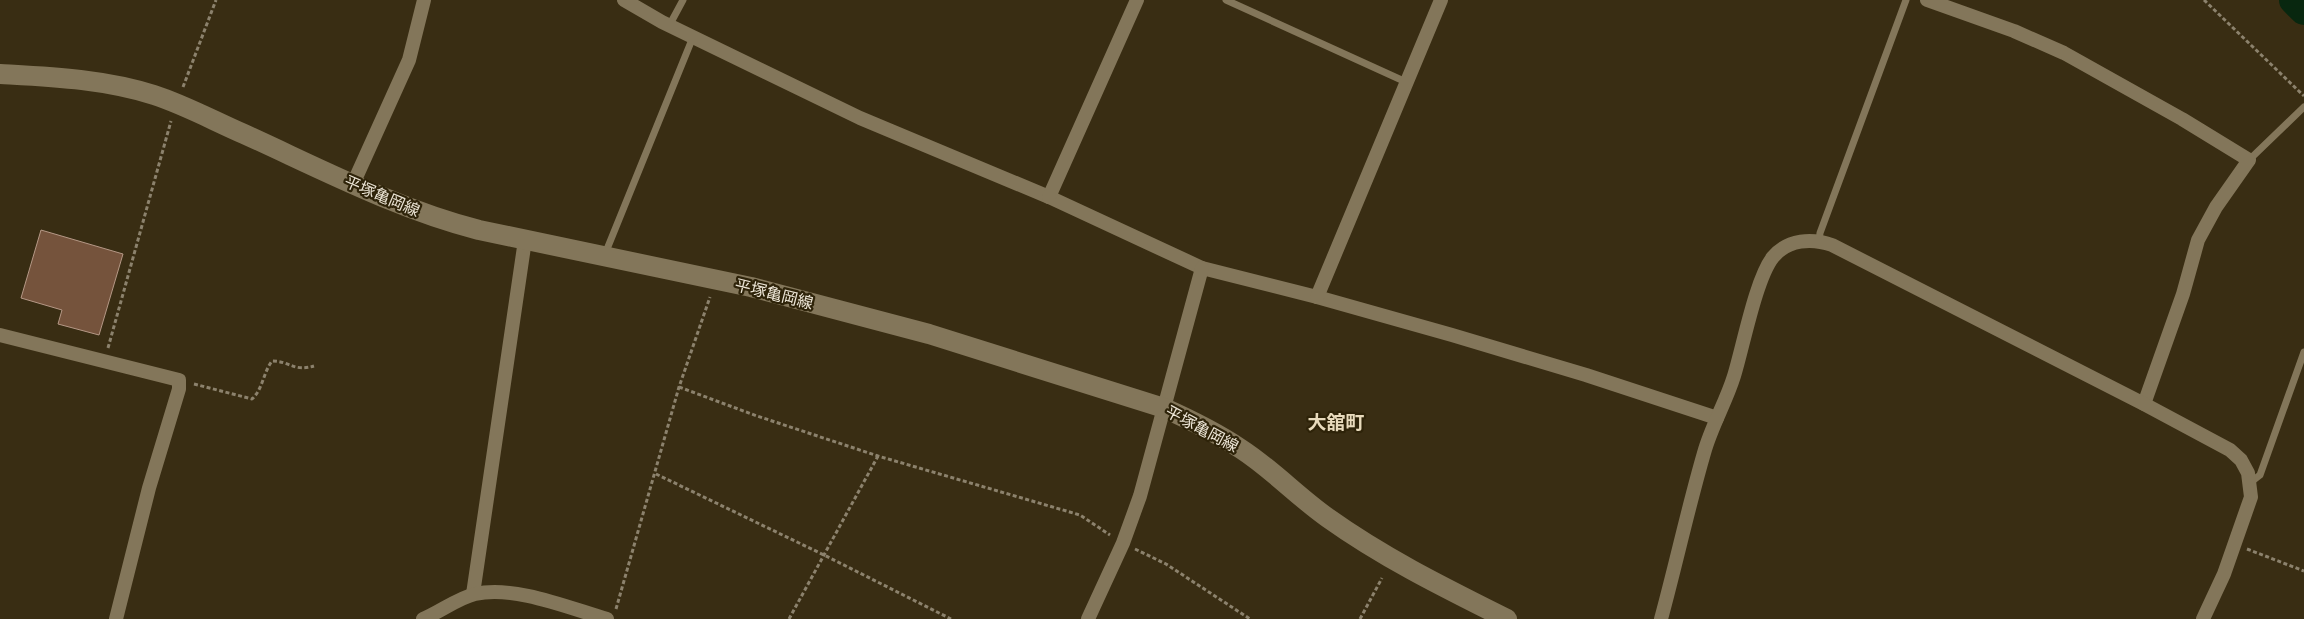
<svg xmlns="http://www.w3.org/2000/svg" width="2304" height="619" font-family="Arial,'Noto Sans JP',sans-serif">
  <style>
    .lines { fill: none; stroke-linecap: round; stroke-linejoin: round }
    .river { stroke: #08270f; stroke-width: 30 }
    .building { fill: #75533c; stroke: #b59886 }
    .path { stroke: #8c826d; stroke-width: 3; stroke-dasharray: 4 2.5; stroke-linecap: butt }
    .lane { stroke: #83765a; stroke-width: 7 }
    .street { stroke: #83765a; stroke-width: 14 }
    .secondary { stroke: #83765a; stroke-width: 20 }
    .labels { text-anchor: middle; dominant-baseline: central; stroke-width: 4.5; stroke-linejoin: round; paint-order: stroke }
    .street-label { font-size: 16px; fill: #ece5d6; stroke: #2e2309 }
    .quarter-label { font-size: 19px; font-weight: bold; fill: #e8dabc; stroke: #2e2309 }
  </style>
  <rect width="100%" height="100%" fill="#392d13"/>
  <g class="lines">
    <path class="river" d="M2294,0l10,10"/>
  </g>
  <path class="building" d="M41,230l82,24 -24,81 -41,-11 4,-14 -41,-12z"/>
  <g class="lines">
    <g class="path">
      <path d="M2204,0l100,96"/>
      <path d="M183,87l33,-87"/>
      <path d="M108,348l63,-227"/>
      <path d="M194,384l58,15c11,-10 11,-26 20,-38 18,0 21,11 42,5"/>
      <path d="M679,387l78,29 121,40 202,59 30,20"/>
      <path d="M656,474l168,81 127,64"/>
      <path d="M1135,549l31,15 84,55"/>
      <path d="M2247,549l57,22"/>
      <path d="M616,609l63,-222 31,-90"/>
      <path d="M789,619l89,-163"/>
      <path d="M1360,619l22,-41"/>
    </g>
    <g class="lane">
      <path d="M1226,0l180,82"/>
      <path d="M669,26l14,-26"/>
      <path d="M2249,160l55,-53"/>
      <path d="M1819,241l1,-8 86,-233"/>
      <path d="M605,254l88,-217"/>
      <path d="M2251,482l9,-7 44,-123"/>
    </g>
    <g class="street">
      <path d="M624,0l38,22 198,96 189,79 153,71 115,29 135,38 134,40 131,43"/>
      <path d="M1927,0l87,31 50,22 118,66 67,41 -33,47 -18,33 -15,54 -39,110"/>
      <path d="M353,184l56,-124 15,-60"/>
      <path d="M1049,197l88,-197"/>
      <path d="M1317,297l124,-297"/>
      <path d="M0,335l179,45v9l-30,99 -33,131"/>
      <path d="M473,594l52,-354"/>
      <path d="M423,619c17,-7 35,-21 52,-25 39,-9 94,14 132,25"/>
      <path d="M1088,619l35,-76 17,-47 62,-228"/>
      <path d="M1661,619c15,-55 27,-111 43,-166 7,-26 22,-51 30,-77 9,-29 22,-98 39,-119 15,-18 39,-19 59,-12l312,159 86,46 11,10 7,13 3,24 -27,77 -21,45"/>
    </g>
    <path class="secondary" d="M0,74c52,3 103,5 154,21 31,10 60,26 90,39 77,35 153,75 235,96l272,57 178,47 235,74c27,12 53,25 77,41 31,20 57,48 87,69 56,40 117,70 179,101"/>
  </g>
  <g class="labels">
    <g class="street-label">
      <text transform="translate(382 196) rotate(23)">平塚亀岡線</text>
      <text transform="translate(774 294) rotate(14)">平塚亀岡線</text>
      <text transform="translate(1202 429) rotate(28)">平塚亀岡線</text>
    </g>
    <g class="quarter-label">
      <text x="1336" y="422">大舘町</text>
    </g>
  </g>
</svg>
